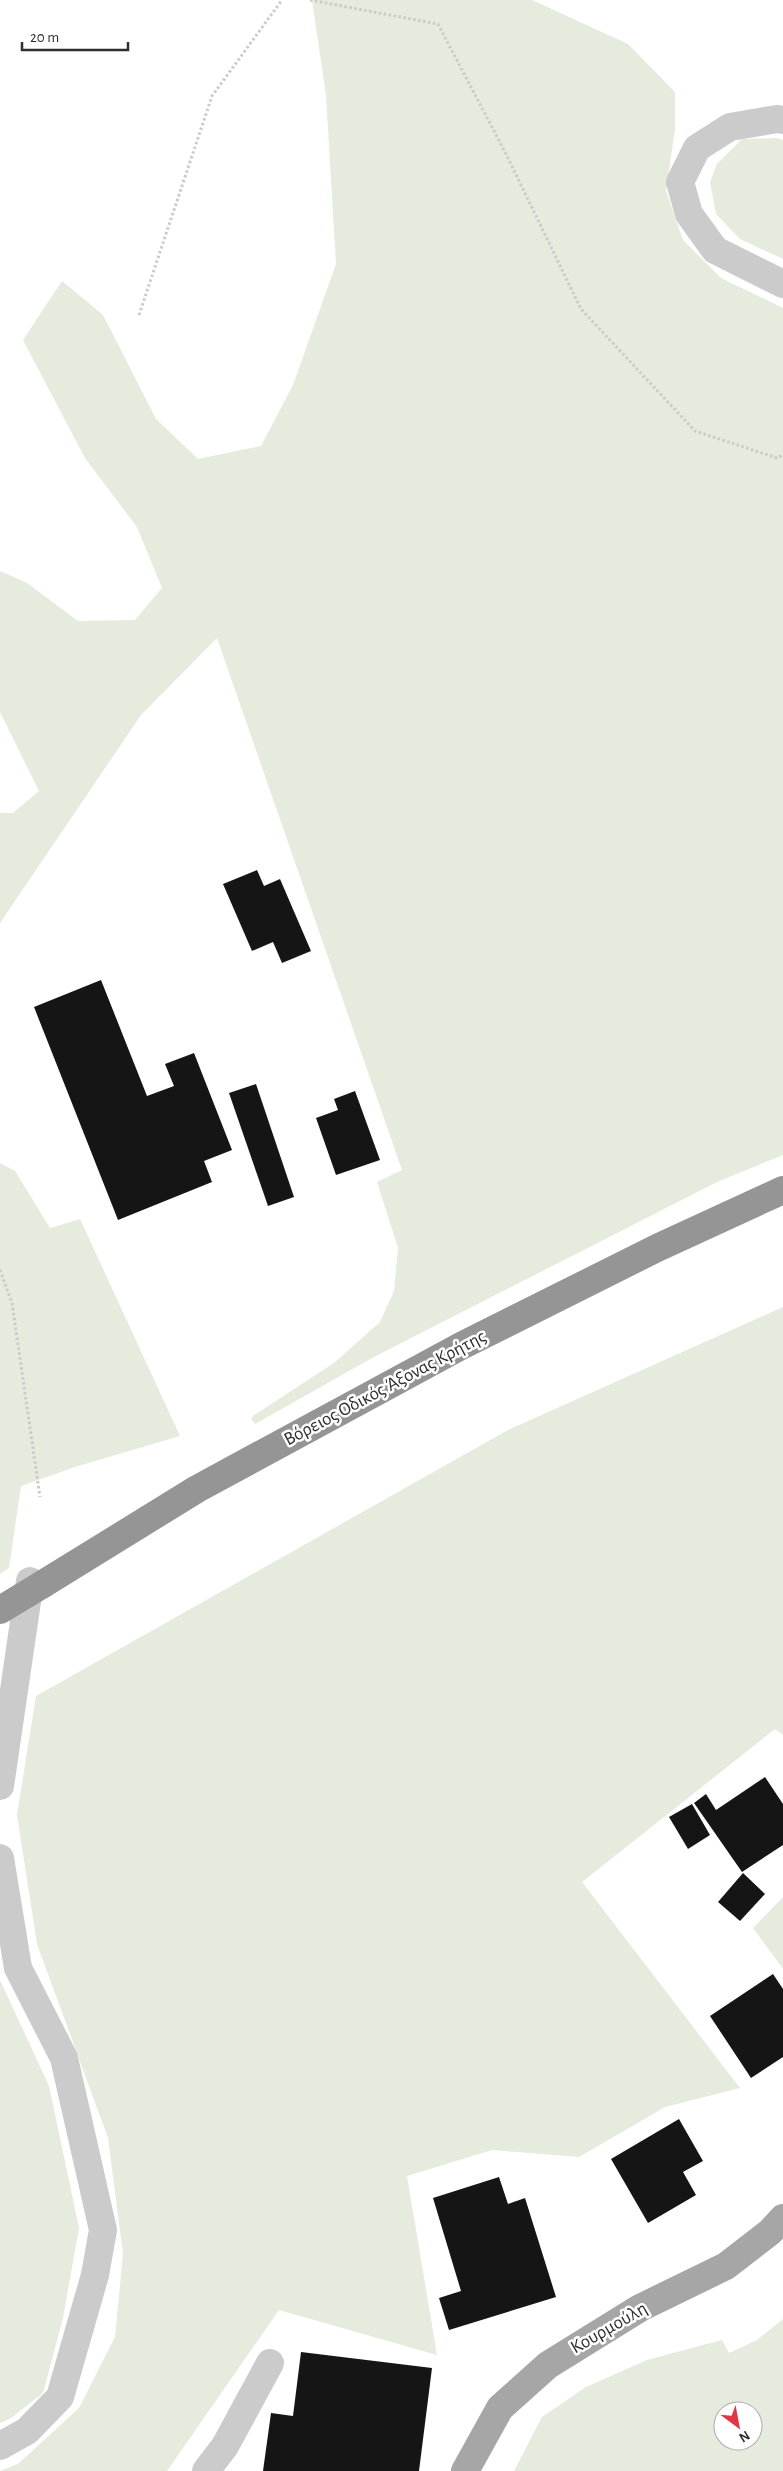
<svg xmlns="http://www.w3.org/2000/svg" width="783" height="2471" font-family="'Alegreya Sans',sans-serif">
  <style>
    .green { fill: #e5ebdd; fill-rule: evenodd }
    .building { fill: #151515 }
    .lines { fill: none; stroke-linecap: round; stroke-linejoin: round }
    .path { stroke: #cbcbcb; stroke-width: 3; stroke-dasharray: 2.5 2.5; stroke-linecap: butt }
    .minor { stroke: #cbcbcb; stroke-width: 28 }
    .major { stroke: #a6a6a6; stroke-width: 28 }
    .highway { stroke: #959595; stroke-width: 28 }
    .highway-bridge { stroke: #959595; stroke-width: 28 }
    .labels { text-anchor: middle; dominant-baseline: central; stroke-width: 5; stroke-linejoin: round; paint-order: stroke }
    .street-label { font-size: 19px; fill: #2e2e2e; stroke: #fff }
  </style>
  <rect width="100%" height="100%" fill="#fff"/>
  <g class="green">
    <path d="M312,0h220l96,44 47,48v37l-9,62 17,49 38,38 62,30v847l-66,27 -345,176 -117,66 -4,-5 2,-3 81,-53 46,-41 14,-31 4,-43 -21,-66 25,-12 -185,-532 -76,77 -141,208v-110h13l26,-22 -39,-79v-141l27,12 51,38 57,-1 27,-32 -25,-61 -52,-69 -62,-118 39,-59 41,34 53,104 42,40 63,-13 32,-61 43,-121 -10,-169z"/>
    <path d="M777,138l6,2v119l-43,-20 -24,-25 -6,-32 7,-18 25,-25z"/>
    <path d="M0,1163l15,8 35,57 30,-9 100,217 -102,30 -57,20 -12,82 -9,6z"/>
    <path d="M783,1307v428l-8,-6 -193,153 158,206 -75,19 -86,50 -87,-7 -85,26 30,179 -158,-45 -112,161h-167l18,-7 61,-56 36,-71 8,-83 -15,-116 -71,-194 -20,-129 19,-119 472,-266z"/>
    <path d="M783,1897v72l-30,-41z"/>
    <path d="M0,1980l49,106 30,142 -16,90 -20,75 -32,25 -11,5z"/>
    <path d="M783,2319v152h-269l28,-54 44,-30 61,-27 75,-20 7,13 28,-13zM723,2411h30v30h-30z"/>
  </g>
  <g class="building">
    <path d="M257,870l7,16 16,-7 31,72 -29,12 -9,-21 -21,9 -29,-67z"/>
    <path d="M101,980l46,116 27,-10 -9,-22 29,-11 38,97 -28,11 8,21 -94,38 -84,-213z"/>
    <path d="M256,1084l38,113 -26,9 -39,-113z"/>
    <path d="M355,1091l25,69 -44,15 -20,-57 22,-8 -4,-11z"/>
    <path d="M765,1777l18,27v41l-41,27 -48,-69 12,-9 10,16z"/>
    <path d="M692,1804l18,31 -22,14 -19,-32z"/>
    <path d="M743,1873l22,21 -25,27 -22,-19z"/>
    <path d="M773,1974l10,15v68l-32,21 -41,-62z"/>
    <path d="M679,2119l24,42 -20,11 13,23 -48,28 -37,-64z"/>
    <path d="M499,2177l9,27 17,-6 31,99 -107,33 -10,-32 22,-7 -28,-93z"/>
    <path d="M301,2352l131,16 -13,103h-156l8,-58 22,3z"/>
  </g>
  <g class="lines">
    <g class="path">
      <path d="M310,0l128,24 67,128 76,157 114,122 82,27 6,-3"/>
      <path d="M139,315l73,-219 70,-96"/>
      <path d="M0,1270l12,33 28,194"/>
    </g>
    <g class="minor">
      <path d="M783,120l-6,-1 -47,8 -33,21 -17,34 9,32 26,36 68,34"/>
      <path d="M0,1786l30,-205"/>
      <path d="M0,1858l18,110 46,90 39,172 -8,45 -35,122 -33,34 -27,15"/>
      <path d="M206,2471l19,-25 45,-83"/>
    </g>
    <path class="major" d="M465,2471l35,-63 48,-43 92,-57 86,-42 44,-34 13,-14"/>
    <path class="highway" d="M43,1584l154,-95 264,-143 196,-98 126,-58"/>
    <path class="highway-bridge" d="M0,1610l43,-26"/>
  </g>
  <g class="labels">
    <g class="street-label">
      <text transform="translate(385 1388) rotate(-28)">Βόρειος Οδικός Άξονας Κρήτης</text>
      <text transform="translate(609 2328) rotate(-30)">Κουρμούλη</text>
    </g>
  </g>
  <g transform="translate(738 2426) rotate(148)"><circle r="24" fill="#ffffff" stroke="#ababab"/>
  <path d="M0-4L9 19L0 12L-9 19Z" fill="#e03647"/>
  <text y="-8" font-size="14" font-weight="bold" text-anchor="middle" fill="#2e2e2e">N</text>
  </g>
  <path d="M22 42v8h106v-8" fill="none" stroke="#2e2e2e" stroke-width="2.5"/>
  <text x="30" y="42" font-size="15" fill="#2e2e2e" stroke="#ffffff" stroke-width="4" paint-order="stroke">20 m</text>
</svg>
